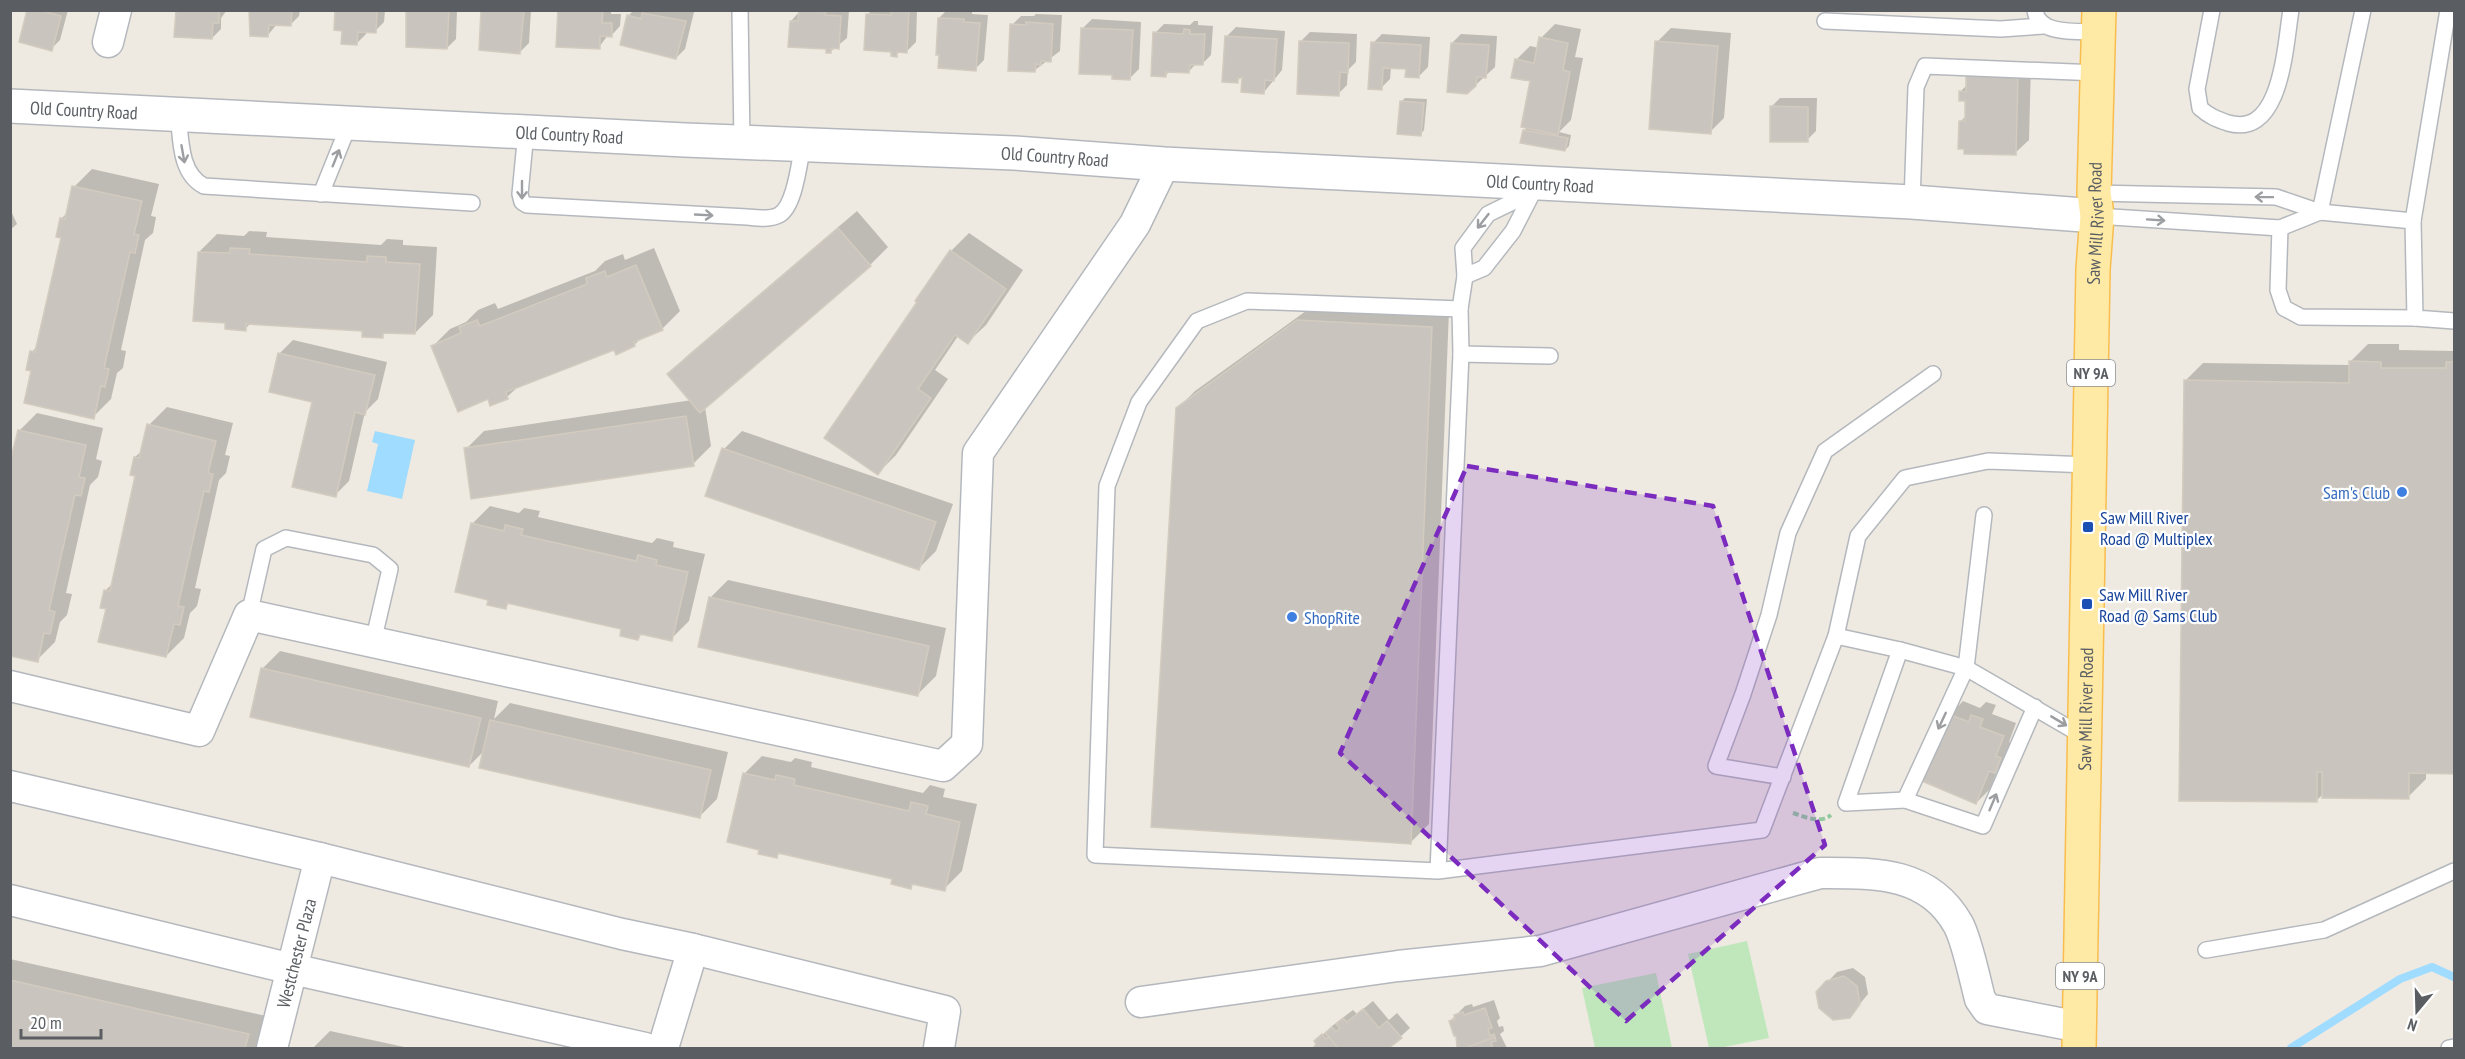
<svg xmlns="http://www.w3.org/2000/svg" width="2465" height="1059" font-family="'PT Sans Narrow',sans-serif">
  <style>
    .green { fill: #bfe7bb }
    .water { fill: #a0dcff }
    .shadow { fill: #0003 }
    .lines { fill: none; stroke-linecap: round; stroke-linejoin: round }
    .stream { stroke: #a0dcff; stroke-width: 8 }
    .building { fill: #c9c4be; stroke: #d3cbbf; stroke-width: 1.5 }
    .service-casing { stroke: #b4b8bd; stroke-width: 18 }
    .minor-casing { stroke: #b4b8bd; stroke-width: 33 }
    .tertiary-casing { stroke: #b4b8bd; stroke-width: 36 }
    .primary-casing { stroke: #f9bd4e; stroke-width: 36 }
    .path { stroke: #94c99f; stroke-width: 4; stroke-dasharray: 6 3; stroke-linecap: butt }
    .service { stroke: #fff; stroke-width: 15 }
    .minor { stroke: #fff; stroke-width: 30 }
    .tertiary { stroke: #fff; stroke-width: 33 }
    .primary { stroke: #ffeaa5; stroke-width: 33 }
    .oneway { stroke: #9c9ea1 }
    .marked { fill: #7b2cbf; fill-opacity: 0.2; stroke: #7b2cbf; stroke-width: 4.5; stroke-dasharray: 12 8; stroke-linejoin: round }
    .shop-dot { fill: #3f7fe0; stroke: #fff; stroke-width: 2 }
    .transit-dot { fill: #1a4fb4; stroke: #fff; stroke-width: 2 }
    .labels { text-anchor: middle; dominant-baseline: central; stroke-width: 4.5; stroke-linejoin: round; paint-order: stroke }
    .shield { fill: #fff; stroke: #8c8e92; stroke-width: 1.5 }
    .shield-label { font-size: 16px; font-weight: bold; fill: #5a5e63 }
    .street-label { font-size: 18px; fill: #5a5e63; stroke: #fff }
    .shop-label { font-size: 18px; fill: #366cbe; stroke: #fff; text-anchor: end }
    .transit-label { font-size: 18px; fill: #164399; stroke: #fff; text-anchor: start }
  </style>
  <rect width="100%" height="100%" fill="#eeeae1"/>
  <g class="green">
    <path d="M1747,941l22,97 -50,10h-10l-21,-94z"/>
    <path d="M1656,973l16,75h-77l-13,-60z"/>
  </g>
  <path class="water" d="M375,431l40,9 -13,59 -35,-8 11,-47 -6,-2z"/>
  <g class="shadow">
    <path d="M28,10h40l-8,30 -9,9z"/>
    <path d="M177,10h50l-6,8v11l-9,9z"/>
    <path d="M251,10h49l-1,6 -9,9 -13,-1 -9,11z"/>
    <path d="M337,10h48l-1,12 -9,9h-9v3l-9,9z"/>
    <path d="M408,10h49l-1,29 -9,9z"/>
    <path d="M483,10h48l-2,33 -9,9z"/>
    <path d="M560,10h51v4h10l-1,12 -9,10 -3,-1 -9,12z"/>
    <path d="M634,10l60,2 -9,37 -9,9 -48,-42z"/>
    <path d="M801,10h48l-2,28 -17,14 -39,-31z"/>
    <path d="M872,10h45l-1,32 -9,9h-6l-5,4 -28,-41z"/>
    <path d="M947,10h25v4l16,1 -4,45 -9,9 -36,-51z"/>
    <path d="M1036,14l26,1 -2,36 -25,19 -23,-45 9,-9h13z"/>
    <path d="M1092,19l49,3 -2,47 -9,9 -47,-50z"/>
    <path d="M1194,21h4v4l15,1 -2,29 -9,9 -5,-1 -9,9 -18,-1 -5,5 -10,-43 9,-9 26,1z"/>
    <path d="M1555,24l26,5 -6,28 8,1 -12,62 -12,12 12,3 -2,11 -4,4 -41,-19 4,-4 4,-47 -16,-20 14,-14 9,2 2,-10z"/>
    <path d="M1236,27l49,4 -3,39 -18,22 -20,-17 -7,6 -10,-45z"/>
    <path d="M1671,28l60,5 -7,85 -14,14 -53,-90z"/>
    <path d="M1310,32l47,2 -1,28 -8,8 -1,15 -9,9 -37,-53z"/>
    <path d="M1382,34l48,3 -2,30 -9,9 -12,-8 -16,-1 -1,12 -9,9 -8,-45z"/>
    <path d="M1461,34l36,2 -2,31 -28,26 -15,-50z"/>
    <path d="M1981,61l50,1 -2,78 -14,13 -55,-31 7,-7v-15l-7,-8 7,-7v-11z"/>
    <path d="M1405,98l22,1 -3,31 -4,5 -19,-33z"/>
    <path d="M1780,98h37l-1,33 -9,9 -36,-33z"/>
    <path d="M92,169l67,15 -8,32 5,1 -3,16 -8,7 -24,110 5,1 -3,17 -6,5 -6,26 -18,18 -60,-47 -1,-18 6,-7 25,-108 -2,-18 7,-7 6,-25z"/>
    <path d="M10,209l7,15 -7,6z"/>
    <path d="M857,211l31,36 -18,18 -165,142 6,39 -18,18 -227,-15 18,-18 208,-31 -23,-26 18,-18z"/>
    <path d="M249,231l18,1 -1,5 115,8 6,-6 16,1v5l34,2 -4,68 -18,18 -28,-2 -5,5 -18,-6 -113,-7 -6,6 -18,-7 -28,-70 18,-18 27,2z"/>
    <path d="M969,233l54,37 -37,55 -18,17 -10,-6 -23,34 13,9 -52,76 -18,18 41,-172 32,-50z"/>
    <path d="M654,248l26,63 -18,18 -19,8 -9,8 -19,3 -95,37 -13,12h-19l-56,-50 18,-18 16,-7 12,-12 17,-7 3,6 97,-38 10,-10 18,-7 2,6z"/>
    <path d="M1317,303l132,7 -20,514 -18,18 -234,-433 18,-18z"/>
    <path d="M293,340l94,22 -9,37 -13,13 -16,69 -14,14 -21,-94 -35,-47z"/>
    <path d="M2368,344h31v6l55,1v421h-28v7l-18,18 -84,-4 -8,8 -131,-420 18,-18 147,2v-3z"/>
    <path d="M167,407l66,16 -8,32 5,1 -4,17 -7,7 -24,108 6,1 -4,17 -7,7 -6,25 -18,18 -58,-48 -2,-18 7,-7 24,-108 -2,-18 8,-7 6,-25z"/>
    <path d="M37,413l66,15 -7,31 6,2 -4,16 -8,8 -24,108 6,1 -5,21 -7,7 -5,20 -18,18 -27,-6v-197l4,-3 5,-23z"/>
    <path d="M742,431l211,73 -17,47 -18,18 -194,-120z"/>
    <path d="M490,506l29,7 5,-5 16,3 -2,6 114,26 5,-5 17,4 -1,5 32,7 -16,67 -18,18 -28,-6 -5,5 -15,-10 -113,-26 -5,6 -15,-9 -18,-75z"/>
    <path d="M728,580l218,48 -10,48 -18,18 -208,-96z"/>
    <path d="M280,651l218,50 -4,18 16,-16 218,49 -11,47 -18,18 -214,-67 -16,16 -207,-97z"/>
    <path d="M1963,701l17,7 6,-6 10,3 -4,9 24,9 -7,19 4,3 -5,13 -10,11 -8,20 -14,14 -26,-88z"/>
    <path d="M762,756l29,6 4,-4 17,4 -1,5 112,26 7,-8 15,4 -2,8 34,7 -15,67 -18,18 -29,-6 -5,4 -16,-9 -113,-26 -5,5 -32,-83z"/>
    <path d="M10,959l256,57 -8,32h-248z"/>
    <path d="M1853,968l12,9 3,17 -19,23 -31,-25 19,-20z"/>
    <path d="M1494,1000l6,18 -3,3 2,6 4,-1 1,5 -4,3 7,14h-47l-10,-27 15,-15 7,-2 1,3z"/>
    <path d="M1373,1001l16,19 8,-7 13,15 -21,19 1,1h-73l-1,-1 2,-3 -2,-3 16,-15 21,-16 4,4z"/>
    <path d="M330,1031l79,17h-96z"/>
  </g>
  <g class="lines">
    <path class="stream" d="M2291,1048l109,-69 32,-12 22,10"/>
  </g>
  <g class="building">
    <path d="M27,10h12l22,6 -9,35 -33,-9z"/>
    <path d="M176,10h43v13h-6l-1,16 -38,-2z"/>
    <path d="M249,10h43l-1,16 -22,-1 -1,12 -18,-1z"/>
    <path d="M335,10h42l-1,23 -18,-1 -1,13 -16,-1 1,-13 -8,-1z"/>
    <path d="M406,10h43l-2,39 -41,-2z"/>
    <path d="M481,10h43l-4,44 -41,-4z"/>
    <path d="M558,10h45l-1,13h10v14l-12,-1v13l-44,-2z"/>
    <path d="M799,10l27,2 -1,3 16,1 -2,33 -8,-1v5h-5v-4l-38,-2 2,-26h8z"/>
    <path d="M891,10h18l-2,43 -10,-1v5l-6,-1v-4l-27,-2 2,-36 25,1z"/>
    <path d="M642,13l44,8 -10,38 -56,-14 7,-30 14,4z"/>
    <path d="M938,18l26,1v3l16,1 -4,48 -38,-3 1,-13h-3z"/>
    <path d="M1026,22l27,2 -2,38 -10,-1v4l-5,-1 -1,8 -27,-1 2,-47 16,1z"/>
    <path d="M1081,28l52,2 -3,50 -18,-1v-4l-33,-1z"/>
    <path d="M1184,29l6,1v4h15l-2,31h-13l-1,8 -23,-1v5l-15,-1 2,-44 30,2z"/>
    <path d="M1225,36l52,3 -3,42 -9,-1 -1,14 -23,-2 1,-14h-4v5l-16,-1z"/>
    <path d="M1539,37l29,6 -5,27 7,2 -12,63 -37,-8 9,-46 -19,-3 4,-19 19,4z"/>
    <path d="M1299,41l50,2 -1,30 -8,-1 -1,24 -42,-2z"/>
    <path d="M1655,41l63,5 -7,88 -62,-5z"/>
    <path d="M1371,42l50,3 -2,33 -14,-1 1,-8 -23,-1 -1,22 -14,-1z"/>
    <path d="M1451,43l38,2 -3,33 -9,-1 -1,9 -9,8 -20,-2z"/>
    <path d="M1966,74l52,1 -2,80 -52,-1v-5h-6l1,-28h6v-20h-6v-10l7,1z"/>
    <path d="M1400,101l24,2 -3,33 -24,-2z"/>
    <path d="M1770,106l38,1v35h-38z"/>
    <path d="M1523,130l45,8 -3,13 -45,-8z"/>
    <path d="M72,186l70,15 -8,33 5,1 -4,18 -5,-1 -26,116 5,1 -4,18 -4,-1 -7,33 -70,-16 7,-32 -5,-1 4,-19 5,1 26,-114 -5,-1 4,-19 5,1z"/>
    <path d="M838,228l33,38 -171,147 -33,-39z"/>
    <path d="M230,248l20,1 -1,5 118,8v-6l19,1v5l34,2 -5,70 -32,-1v5l-21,-1v-6l-116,-7v7l-21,-2v-6l-32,-2 5,-69 32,1z"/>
    <path d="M950,250l56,39 -38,55 -13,-9 -37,54 13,9 -53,77 -54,-37 93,-136 -2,-1z"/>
    <path d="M636,265l27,65 -29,12 1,4 -19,9 -2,-5 -108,42 2,7 -18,7 -2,-7 -30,13 -27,-66 30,-13 -2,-6 18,-7 3,6 107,-42 -1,-6 19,-7 2,6z"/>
    <path d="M1297,320l135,7 -21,517 -260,-17 25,-419z"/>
    <path d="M278,353l97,22 -10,40 -10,-3 -19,85 -44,-10 20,-85 -43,-10z"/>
    <path d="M2349,361l32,1v6h65v-6h8v412l-45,-1v26l-87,-1v-26h-5v30l-138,-1 5,-421 165,3z"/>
    <path d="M686,416l8,50 -223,33 -7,-51z"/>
    <path d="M147,424l69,17 -8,32 5,1 -4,18 -5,-1 -26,115 6,1 -4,18 -6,-1 -8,33 -68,-15 8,-33 -6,-1 4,-18 6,1 25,-115 -5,-1 4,-18 5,1z"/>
    <path d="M18,430l68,15 -7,32 6,1 -4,18 -6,-1 -26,115 6,2 -5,22 -6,-1 -6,29 -28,-6v-194z"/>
    <path d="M722,448l214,74 -17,48 -214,-74z"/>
    <path d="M471,523l33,8 1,-6 18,4 -2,6 115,26 2,-6 19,5 -1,5 32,7 -16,69 -32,-7 -2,6 -18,-4 1,-7 -114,-26 -1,6 -19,-4 1,-5 -33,-8z"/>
    <path d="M709,597l220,49 -11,50 -220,-49z"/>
    <path d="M261,668l220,50 -12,49 -219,-50z"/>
    <path d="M1948,714l21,8 2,-7 12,4 -3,8 24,9 -8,20 5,2 -6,15 -6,-2 -13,33 -54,-23z"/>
    <path d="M490,720l221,50 -11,48 -221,-50z"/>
    <path d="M743,773l32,7 1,-5 19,4 -1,6 115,26 2,-9 17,4 -2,8 34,8 -15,69 -33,-7 -1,5 -20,-5 1,-5 -114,-26 -1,5 -19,-4 1,-4 -32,-8z"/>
    <path d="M1844,976l13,10 3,18 -10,14 -17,2 -14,-12 -3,-16 10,-11z"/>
    <path d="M10,980l239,54 -4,14h-235z"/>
    <path d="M1485,1008l7,20 -4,1 2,7 4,-2 1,3 -30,11 -8,-1 -1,-11h-2l-5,-15 6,-2 -1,-4 9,-3 1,3z"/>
    <path d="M1363,1009l16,19 8,-7 15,17 -13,10h-51l-13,-15 7,-6 4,5 4,-4 -4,-4 7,-6 4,4z"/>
    <path d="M1322,1034l4,5 3,-2 9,11h-23l-1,-1 2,-3 -2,-3z"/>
    <path d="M1495,1037l1,4 -5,1 2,6h-28z"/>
  </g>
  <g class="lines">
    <g class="service-casing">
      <g id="service">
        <path d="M740,10l2,133"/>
        <path d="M2035,10c3,26 44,21 64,22"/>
        <path d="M2212,10l-15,79 3,19c9,8 16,11 28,15 54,16 57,-78 63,-113"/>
        <path d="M1825,21l176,8 42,-3"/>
        <path d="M178,113c3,25 1,60 26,73l268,17"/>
        <path d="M526,132l-6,62 2,8 5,3 220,12c10,1 23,3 32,-2 16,-9 20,-52 24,-70"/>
        <path d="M2094,193l182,4 44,15 93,9 2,97 39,3"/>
        <path d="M321,194l29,-72"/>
        <path d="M1912,202l4,-115 9,-21 173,7"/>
        <path d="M2320,212l43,-202"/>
        <path d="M2097,216l183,12 40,-16"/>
        <path d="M2413,221l35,-211"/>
        <path d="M2280,228l-2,62 6,18 17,9 114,1"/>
        <path d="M1465,276l19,-8 29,-37 20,-39"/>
        <path d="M1460,309l5,-33 -2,-28 25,-34 49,-24"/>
        <path d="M1461,354l89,2"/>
        <path d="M1984,515l-18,153 -61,132 78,26 52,-119"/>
        <path d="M249,615l15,-66 22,-11 87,17 17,14 -17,73"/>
        <path d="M1836,636l64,14 66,18 117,68"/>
        <path d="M1900,650l-54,153 59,-3"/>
        <path d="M1783,777l-67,-11 27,-72 26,-79 19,-82 37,-82 108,-77"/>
        <path d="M1438,871l23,-517 -1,-45 -213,-8 -50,20 -58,81 -32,84 -12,369 343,16 324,-41 74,-194 22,-100 47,-58 83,-17 101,4"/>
        <path d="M2206,950l118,-20 130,-59"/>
        <path d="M2449,1048l5,-1"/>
      </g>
    </g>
    <g class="minor-casing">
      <g id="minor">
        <path d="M108,42l8,-32"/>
        <path d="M10,686l189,45 50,-116 694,151 24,-22 11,-291 157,-229 29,-60"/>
        <path d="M10,786l310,72 302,76 71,15 252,62 -6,37"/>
        <path d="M10,900l282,69 353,79"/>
        <path d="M1141,1002l257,-36 142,-15 280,-78c54,0 108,-2 138,51 9,16 17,56 22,75l7,10 93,18"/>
        <path id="s1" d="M272,1048l48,-190"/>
        <path d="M663,1048l30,-99"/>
      </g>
    </g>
    <g class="tertiary-casing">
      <g id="tertiary">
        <path id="s2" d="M10,106l675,34 329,13 150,11 748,38 185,14"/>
      </g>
    </g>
    <g class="primary-casing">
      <g id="primary">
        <path id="s3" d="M2079,1048l14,-779 4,-53 -3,-23 5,-183"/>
      </g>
    </g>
    <path class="path" d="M1793,813c12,4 27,11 38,2"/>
    <use href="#service" class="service"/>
    <use href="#minor" class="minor"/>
    <use href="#tertiary" class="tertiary"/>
    <use href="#primary" class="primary"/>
  </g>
  <defs><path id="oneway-shaft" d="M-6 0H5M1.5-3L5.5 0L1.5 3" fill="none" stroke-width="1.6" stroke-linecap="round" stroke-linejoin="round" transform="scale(1.5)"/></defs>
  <g class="oneway">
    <use href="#oneway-shaft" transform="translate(183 154) rotate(80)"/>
    <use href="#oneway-shaft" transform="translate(336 158) rotate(-68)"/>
    <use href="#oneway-shaft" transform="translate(522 190) rotate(90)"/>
    <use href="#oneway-shaft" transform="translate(2264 197) rotate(-179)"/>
    <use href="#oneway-shaft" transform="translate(704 215) rotate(3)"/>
    <use href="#oneway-shaft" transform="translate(2156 220) rotate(4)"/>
    <use href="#oneway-shaft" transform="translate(1483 221) rotate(128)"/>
    <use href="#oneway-shaft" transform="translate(1942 721) rotate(115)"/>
    <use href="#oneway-shaft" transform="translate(2059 721) rotate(31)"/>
    <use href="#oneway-shaft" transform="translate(1993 802) rotate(-67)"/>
  </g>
  <path class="marked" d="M1467,466l246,40 112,339 -199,176 -286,-268z"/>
  <g class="shop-dot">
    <circle cx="2402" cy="492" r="6"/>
    <circle cx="1292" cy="617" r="6"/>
  </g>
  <g class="transit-dot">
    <rect x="2082" y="521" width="12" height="12" rx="3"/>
    <rect x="2081" y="598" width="12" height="12" rx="3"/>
  </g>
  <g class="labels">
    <g class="shield">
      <rect x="2067" y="360" width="48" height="26" rx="4.5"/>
      <rect x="2056" y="963" width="48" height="26" rx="4.5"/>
    </g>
    <g class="shield-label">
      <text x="2091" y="373">NY 9A</text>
      <text x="2080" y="976">NY 9A</text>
    </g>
    <g class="street-label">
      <text stroke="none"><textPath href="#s2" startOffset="74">Old Country Road</textPath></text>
      <text stroke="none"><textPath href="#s2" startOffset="560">Old Country Road</textPath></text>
      <text stroke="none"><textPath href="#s2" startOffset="1046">Old Country Road</textPath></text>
      <text stroke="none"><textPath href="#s2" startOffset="1532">Old Country Road</textPath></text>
      <text stroke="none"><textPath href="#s3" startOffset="825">Saw Mill River Road</textPath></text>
      <text stroke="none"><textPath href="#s3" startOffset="339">Saw Mill River Road</textPath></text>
      <text stroke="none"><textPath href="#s1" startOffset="98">Westchester Plaza</textPath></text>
    </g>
    <g class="shop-label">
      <text x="2390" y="492">Sam's Club</text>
      <text x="1304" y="617" text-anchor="start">ShopRite</text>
    </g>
    <g class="transit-label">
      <text x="2100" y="517">Saw Mill River<tspan x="2100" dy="21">Road @ Multiplex</tspan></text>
      <text x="2099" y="594">Saw Mill River<tspan x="2099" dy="21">Road @ Sams Club</tspan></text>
    </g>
  </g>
  <rect width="2465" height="1059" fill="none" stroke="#5a5e63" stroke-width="24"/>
  <g transform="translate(2417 1011) rotate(199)" stroke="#ffffff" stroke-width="4.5" paint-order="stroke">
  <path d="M0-4.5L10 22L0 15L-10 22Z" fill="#5a5e63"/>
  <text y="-9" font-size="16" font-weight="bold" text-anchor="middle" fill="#5a5e63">N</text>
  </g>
  <path d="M21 1029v9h80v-9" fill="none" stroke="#5a5e63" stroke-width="3"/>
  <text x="30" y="1029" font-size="18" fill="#5a5e63" stroke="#ffffff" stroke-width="4.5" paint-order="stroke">20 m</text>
</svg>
